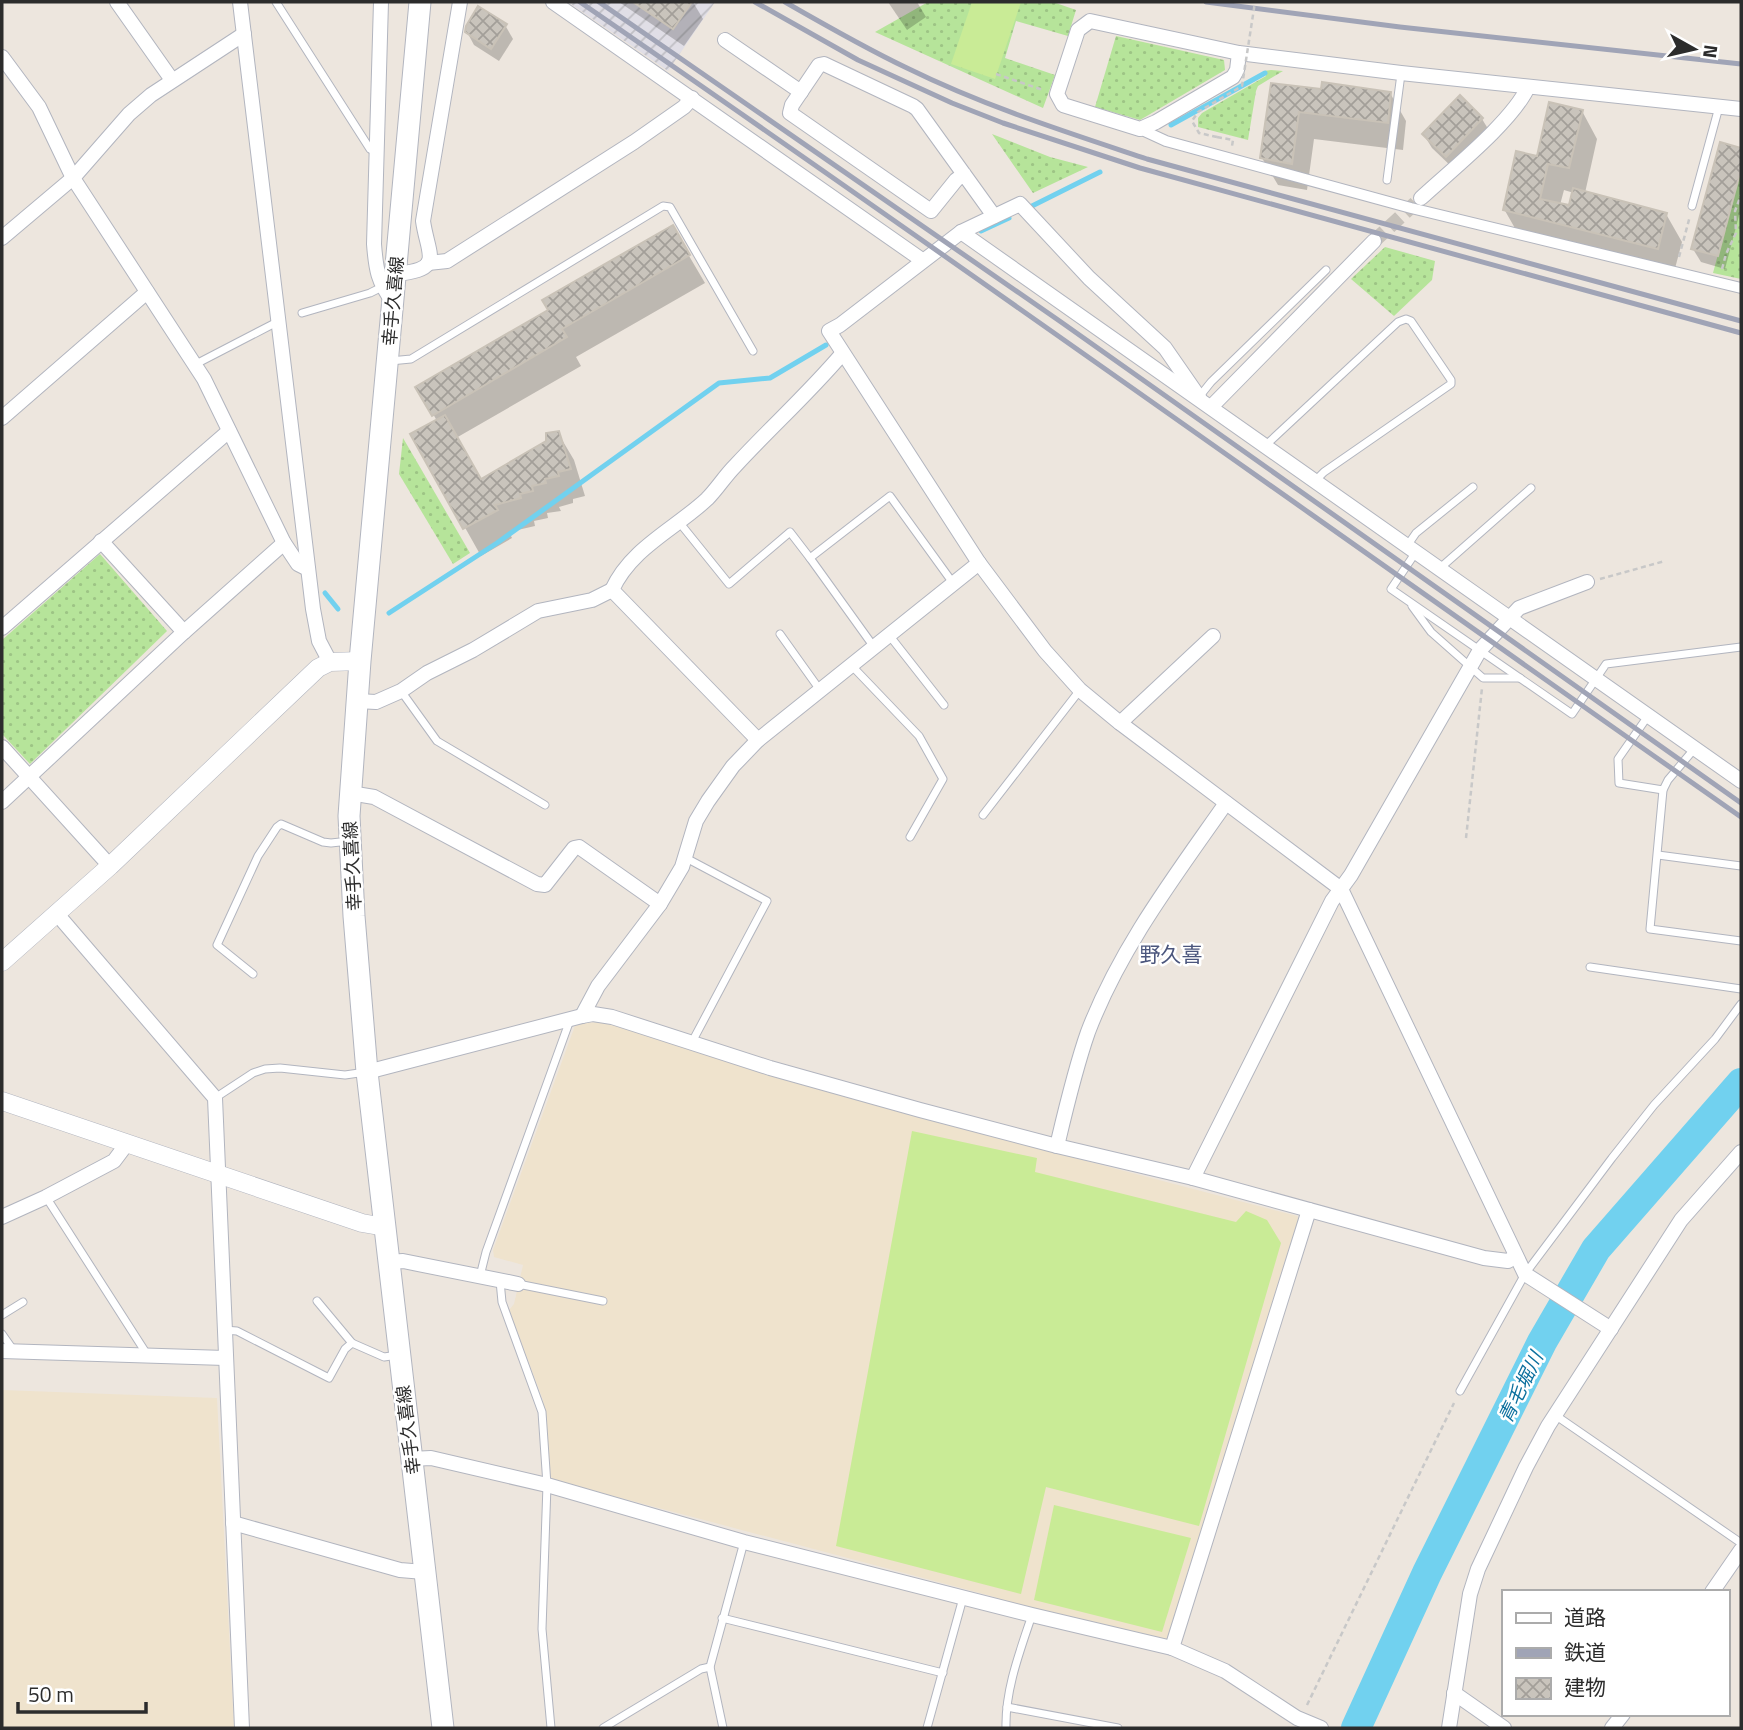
<svg xmlns="http://www.w3.org/2000/svg" width="1743" height="1730" font-family="'Titillium Web','Noto Sans JP',sans-serif">
  <style>
    .industrial { fill: url(#industrial-furrows) }
    .education { fill: #efe3cd }
    .grass { fill: url(#grass-dots) }
    .pitch { fill: #c9eb96 }
    .shadow { fill: #0003; fill-rule: evenodd }
    .lines { fill: none; stroke-linecap: round; stroke-linejoin: round }
    .stream { stroke: #71d1ef; stroke-width: 5 }
    .river { stroke: #71d1ef; stroke-width: 30 }
    .building { fill: url(#building-cross-hatch); stroke: #c9c2b7; stroke-width: 2 }
    .minor-tunnel { stroke: #c6c1ba; stroke-width: 14; stroke-dasharray: 14 7; stroke-linecap: butt }
    .service-casing { stroke: #b2b5bf; stroke-width: 9 }
    .pedestrian-casing { stroke: #b2b5bf; stroke-width: 12 }
    .minor-casing { stroke: #b2b5bf; stroke-width: 16 }
    .tertiary-casing { stroke: #b2b5bf; stroke-width: 19 }
    .secondary-casing { stroke: #b2b5bf; stroke-width: 23 }
    .path { stroke: #c8c8c8; stroke-width: 2.5; stroke-dasharray: 5 3.5; stroke-linecap: butt }
    .service { stroke: #fff; stroke-width: 7 }
    .pedestrian { stroke: #fff; stroke-width: 10 }
    .minor { stroke: #fff; stroke-width: 14 }
    .tertiary { stroke: #fff; stroke-width: 18 }
    .secondary { stroke: #fff; stroke-width: 21 }
    .rail { stroke: #a0a4b6; stroke-width: 5 }
    .path-bridge { stroke: #c8c8c8; stroke-width: 2.5; stroke-dasharray: 5 3.5; stroke-linecap: butt }
    .labels { text-anchor: middle; dominant-baseline: central; stroke-width: 5; stroke-linejoin: round; paint-order: stroke }
    .street-label { font-size: 18px; fill: #2c2c2c; stroke: #fff }
    .water-label { font-size: 19px; font-style: italic; fill: #0d709e; stroke: #fff }
    .quarter-label { font-size: 21px; fill: #4b567d; stroke: #fff }
  </style>
  <defs>
    <pattern id="industrial-furrows" width="10" height="10" patternUnits="userSpaceOnUse" patternTransform="scale(1.75)"><rect width="10" height="10" fill="#e0dee6"/><path d="M-1 1l2-2M0 10L10 0M9 11l2-2" fill="none" stroke="#c0bfc5"/></pattern>
    <pattern id="grass-dots" width="8" height="8" patternUnits="userSpaceOnUse" patternTransform="scale(1.75)"><rect width="8" height="8" fill="#b6e49a"/><path d="M2 2h.1M6 6h.1" fill="none" stroke="#9dc485" stroke-width="1.8" stroke-linecap="round"/></pattern>
    <pattern id="building-cross-hatch" width="8" height="8" patternUnits="userSpaceOnUse" patternTransform="scale(1.75)"><rect width="8" height="8" fill="#c9c4bc"/><path d="M0 0l8 8M0 8l8-8" fill="none" stroke="#a39f99"/></pattern>
  </defs>
  <rect width="100%" height="100%" fill="#ede6de"/>
  <path class="industrial" d="M568,2h147l-47,69z"/>
  <g class="education">
    <path d="M607,1022l158,50 164,48 368,96 5,8 -135,416 -140,-31 -36,-13 -438,-116 -3,-5 -7,-75 -34,-90 5,-6 9,-39 -29,-8 -1,-7 83,-227z"/>
    <path d="M2,1390l215,8 17,330h-232z"/>
  </g>
  <g class="grass">
    <path d="M928,2h125l23,8 -8,26 -52,-15 -11,37 50,17 -12,33 -168,-76z"/>
    <path d="M1116,36l108,24 1,10 -85,50 -45,-13z"/>
    <path d="M1271,70l12,1 -25,15 -2,5 -8,49 -50,-13v-9l4,-5 64,-37 -2,-5z"/>
    <path d="M992,134l58,23 38,10 -55,26z"/>
    <path d="M1741,169v110l-28,-6z"/>
    <path d="M1385,247l50,14 -3,19 -38,36 -43,-37z"/>
    <path d="M403,438l67,115 -17,11 -54,-90z"/>
    <path d="M100,554l67,77 -137,133 -28,-30v-94z"/>
  </g>
  <g class="pitch">
    <path d="M972,2h49l-26,77 -44,-15z"/>
    <path d="M912,1131l125,27 -2,14 201,50 10,-11 21,9 14,23 -82,283 -153,-39 -25,107 -185,-48z"/>
    <path d="M1054,1505l137,33 -29,94 -128,-32z"/>
  </g>
  <g class="shadow">
    <path d="M619,2h74l10,17 -19,27z"/>
    <path d="M888,2h29l9,15 -19,13z"/>
    <path d="M505,25l8,14 -14,22 -25,-16 -7,-13z"/>
    <path d="M1272,85l51,6 67,2 16,28 -3,29 -89,-11 -7,51 -29,-5 -16,-27z"/>
    <path d="M1582,111l15,28 -12,54 81,21 16,28 -9,34 -153,-39 -16,-28 34,-51zM1564,190l10,3 -4,14 -10,-2z"/>
    <path d="M1482,119l8,13 -36,37 -22,-21 -8,-13z"/>
    <path d="M1721,144l20,6v58l-16,61 -24,-7 -8,-13z"/>
    <path d="M672,227l33,56 -129,74 5,9 -125,72 25,44 67,-40 10,-9 16,27 11,36 -12,3v4l-14,4 2,4 -14,2 1,5 -14,3 1,5 -26,6 3,6 -31,18 -68,-121 24,-14 -19,-34 132,-77z"/>
  </g>
  <g class="lines">
    <g class="stream">
      <path d="M1171,125l94,-52"/>
      <path d="M1032,206l68,-34"/>
      <path d="M981,231l28,-13"/>
      <path d="M325,593l13,16"/>
      <path d="M389,613l108,-70 222,-160 51,-5 56,-33"/>
    </g>
    <path class="river" d="M1356,1728l71,-155 115,-231 54,-93 145,-166"/>
  </g>
  <g class="building">
    <path d="M633,2h59l-19,27z"/>
    <path d="M478,6l29,18 -16,25 -26,-17 1,-6z"/>
    <path d="M1322,82l69,10 -3,31 -89,-11 -7,52 -32,-6 11,-75 50,6z"/>
    <path d="M1460,95l23,23 -37,39 -24,-23z"/>
    <path d="M1549,102l34,8 -14,58 -21,-4 -8,35 29,6 4,-17 94,25 -9,36 -155,-39 13,-59 21,5z"/>
    <path d="M1720,142l21,6v21l-23,87 -27,-7z"/>
    <path d="M673,225l17,30 -128,74 5,8 -135,79 -17,-29 133,-77 -6,-10z"/>
    <path d="M445,415l36,64 65,-38v-8l13,-2 12,38 -13,3 1,4 -14,3 1,4 -14,3 1,5 -13,3 1,4 -26,7 3,5 -35,19 -53,-95z"/>
  </g>
  <g class="lines">
    <path class="minor-tunnel" d="M1374,241l47,-43"/>
    <g class="service-casing">
      <g id="service">
        <path d="M276,2l94,147 7,4"/>
        <path d="M1387,180l14,-106"/>
        <path d="M1692,206l27,-99"/>
        <path d="M302,313l68,-20 12,-6"/>
        <path d="M390,361l21,-2 252,-153 7,1 83,144"/>
        <path d="M194,365l85,-44"/>
        <path d="M1199,397l12,-15 115,-112"/>
        <path d="M1266,445l132,-123 8,-3 5,2 40,59v4l-127,88 -8,8"/>
        <path d="M679,522l50,62 61,-52 20,26"/>
        <path d="M1407,546l9,-13 57,-46"/>
        <path d="M1416,552l-25,37 181,125 34,-50 135,-17"/>
        <path d="M1439,569l92,-81"/>
        <path d="M1412,606l19,26 52,46h37"/>
        <path d="M780,634l40,56"/>
        <path d="M889,635l55,70"/>
        <path d="M874,647l-64,-89 80,-62 63,87"/>
        <path d="M852,666l67,70 24,43 -33,58"/>
        <path d="M401,691l36,50 108,64"/>
        <path d="M1648,716l-30,43 1,24 44,7"/>
        <path d="M1695,748l-27,32 -5,10 -13,139 91,12"/>
        <path d="M983,815l97,-125"/>
        <path d="M1658,855l83,11"/>
        <path d="M686,858l81,43 -75,141"/>
        <path d="M1590,967l151,22"/>
        <path d="M253,974l-36,-29 41,-89 19,-29 4,-3 42,18 8,1 18,-2"/>
        <path d="M215,1098l38,-25 12,-4 15,-1 65,7 21,-3"/>
        <path d="M46,1197l102,159"/>
        <path d="M480,1276l6,-24 84,-232"/>
        <path d="M500,1281l2,21 40,110 5,73 -5,144 9,99"/>
        <path d="M518,1284l85,17"/>
        <path d="M317,1301l35,42"/>
        <path d="M2,1315l21,-13"/>
        <path d="M224,1330l13,1 92,47 16,-29 7,-6 32,14 14,-2"/>
        <path d="M2,1334l12,17"/>
        <path d="M1460,1391l65,-117 87,-116 42,-53 61,-66 26,-35"/>
        <path d="M1555,1415l186,128"/>
        <path d="M722,1618l221,55"/>
        <path d="M1007,1707l111,21"/>
        <path d="M603,1728l98,-59 9,-2"/>
        <path d="M723,1728l-13,-61 34,-125"/>
        <path d="M927,1728l36,-130"/>
        <path d="M1006,1728c-1,-38 14,-77 26,-113"/>
      </g>
    </g>
    <g class="pedestrian-casing">
      <path id="pedestrian" d="M1140,129l26,12 245,67 330,80"/>
    </g>
    <g class="minor-casing">
      <g id="minor">
        <path d="M117,2l55,78"/>
        <path d="M240,2l73,607 6,32 11,21"/>
        <path d="M381,2l-7,242c2,26 4,38 19,58"/>
        <path d="M553,2l369,258"/>
        <path d="M725,40l76,52"/>
        <path d="M1239,53l-2,17 -4,7 -77,45 -16,7 -77,-24 -6,-11 21,-64 12,-9 149,32 162,20 340,36"/>
        <path d="M2,57l37,50 34,71 131,201 80,164 14,21 10,5"/>
        <path d="M964,174l-8,6 -25,31 -141,-98 2,-8 27,-40 5,-1 89,42 4,3 77,107"/>
        <path d="M1421,198c29,-27 91,-76 107,-111"/>
        <path d="M961,232l780,549"/>
        <path d="M2,238l71,-60 56,-64 22,-19 93,-61"/>
        <path d="M428,263l19,-2 187,-119 50,-35 8,-9"/>
        <path d="M396,274c49,-5 32,-18 27,-53l37,-219"/>
        <path d="M1199,397l-34,-49 -76,-70 -69,-74 -59,28 -121,93 -11,6 150,232 66,88 35,39 40,33 221,166 184,385 86,55"/>
        <path d="M1212,406l162,-165"/>
        <path d="M2,418l145,-126"/>
        <path d="M101,541l83,91"/>
        <path d="M2,628l227,-197"/>
        <path d="M357,701l19,1 25,-11 26,-18 46,-23 65,-39 54,-11 20,-10"/>
        <path d="M1120,723l93,-87"/>
        <path d="M758,740l-146,-150c19,-42 63,-61 95,-91 10,-10 18,-23 28,-33 35,-38 73,-72 107,-112"/>
        <path d="M2,747l108,119"/>
        <path d="M350,793l24,4 163,87 8,1 29,-37 5,-1 81,57"/>
        <path d="M2,802l182,-170 100,-89"/>
        <path d="M57,914l158,184 27,630"/>
        <path d="M582,1016l16,-30 62,-82 22,-37 14,-46 12,-20 25,-35 25,-26 221,-177"/>
        <path d="M367,1072l215,-56 11,-2 19,3 158,51 150,42 137,36 136,32 291,80 24,3 8,-5"/>
        <path d="M1057,1146c9,-38 18,-77 31,-114 32,-84 87,-156 138,-229"/>
        <path d="M1193,1178l139,-277 19,-26 129,-225 39,-42 68,-26"/>
        <path d="M2,1217l44,-20 68,-36 12,-16"/>
        <path d="M388,1262l15,-1 115,23"/>
        <path d="M2,1351l223,7"/>
        <path d="M411,1459l20,-1 116,27 197,57 288,73 140,33 53,23 72,47 24,10"/>
        <path d="M233,1523l167,47 24,2"/>
        <path d="M1712,1592l29,-42"/>
        <path d="M1172,1648l137,-438"/>
        <path d="M1454,1693l50,35"/>
        <path d="M1449,1728l21,-134 8,-25 48,-102 22,-41 133,-206 60,-68"/>
        <path d="M1612,1728l11,-14"/>
      </g>
    </g>
    <g class="tertiary-casing">
      <g id="tertiary">
        <path d="M2,962l108,-96 208,-198 12,-6 30,-1"/>
        <path d="M2,1101l360,122 23,4"/>
      </g>
    </g>
    <g class="secondary-casing">
      <path id="secondary" d="M420,2l-60,659 -11,155 5,100 13,156 76,656"/>
    </g>
    <g class="path">
      <path d="M996,74l47,16"/>
      <path d="M1217,137l16,3 -1,6"/>
      <path d="M1679,257l11,-41"/>
      <path d="M1722,269l4,-15 10,-21 -1,-22 6,-16"/>
      <path d="M1600,579l65,-18"/>
      <path d="M1466,838l16,-150"/>
      <path d="M1307,1705l147,-302"/>
    </g>
    <use href="#service" class="service"/>
    <use href="#pedestrian" class="pedestrian"/>
    <use href="#minor" class="minor"/>
    <use href="#tertiary" class="tertiary"/>
    <use href="#secondary" class="secondary"/>
    <g class="rail">
      <path d="M580,2c389,268 774,544 1161,815"/>
      <path d="M599,2l462,320 680,481"/>
      <path d="M755,2l103,58 94,43 51,20 137,45 601,165"/>
      <path d="M785,2c40,23 80,46 122,66 77,38 159,64 240,91l594,162"/>
      <path d="M1206,2l194,25 341,37"/>
    </g>
    <path class="path-bridge" d="M1217,137l-18,-4 -7,-12 6,-9 44,-26 13,-84"/>
  </g>
  <g class="labels">
    <g class="street-label">
      <text transform="translate(393 301) rotate(-85)">幸手久喜線</text>
      <text transform="translate(352 866) rotate(-93)">幸手久喜線</text>
      <text transform="translate(408 1430) rotate(-97)">幸手久喜線</text>
    </g>
    <g class="water-label">
      <text transform="translate(1520 1387) rotate(-64)">青毛堀川</text>
    </g>
    <g class="quarter-label">
      <text x="1171" y="954">野久喜</text>
    </g>
  </g>
  <rect width="1743" height="1730" fill="none" stroke="#2c2c2c" stroke-width="7"/>
  <rect x="1502" y="1590" width="228" height="126" fill="#ffffff" stroke="#ababab" stroke-width="2"/>
  <rect x="1516" y="1613" width="35" height="10" fill="#ffffff" stroke="#ababab" stroke-width="2"/>
  <text x="1564" y="1625" font-size="21" fill="#2c2c2c">道路</text>
  <rect x="1516" y="1648" width="35" height="10" fill="#a0a4b6" stroke="#ababab" stroke-width="2"/>
  <text x="1564" y="1660" font-size="21" fill="#2c2c2c">鉄道</text>
  <rect x="1516" y="1678" width="35" height="21" fill="url(#building-cross-hatch)" stroke="#ababab" stroke-width="2"/>
  <text x="1564" y="1695" font-size="21" fill="#2c2c2c">建物</text>
  <g transform="translate(1694 49) rotate(98)" stroke="#ffffff" stroke-width="5" paint-order="stroke">
  <path d="M0-5L12 26L0 18L-12 26Z" fill="#2c2c2c"/>
  <text y="-10" font-size="19" font-weight="bold" text-anchor="middle" fill="#2c2c2c">N</text>
  </g>
  <path d="M18 1702v10h128v-10" fill="none" stroke="#2c2c2c" stroke-width="3.5"/>
  <text x="28" y="1702" font-size="21" fill="#2c2c2c" stroke="#ffffff" stroke-width="5" paint-order="stroke">50 m</text>
</svg>
